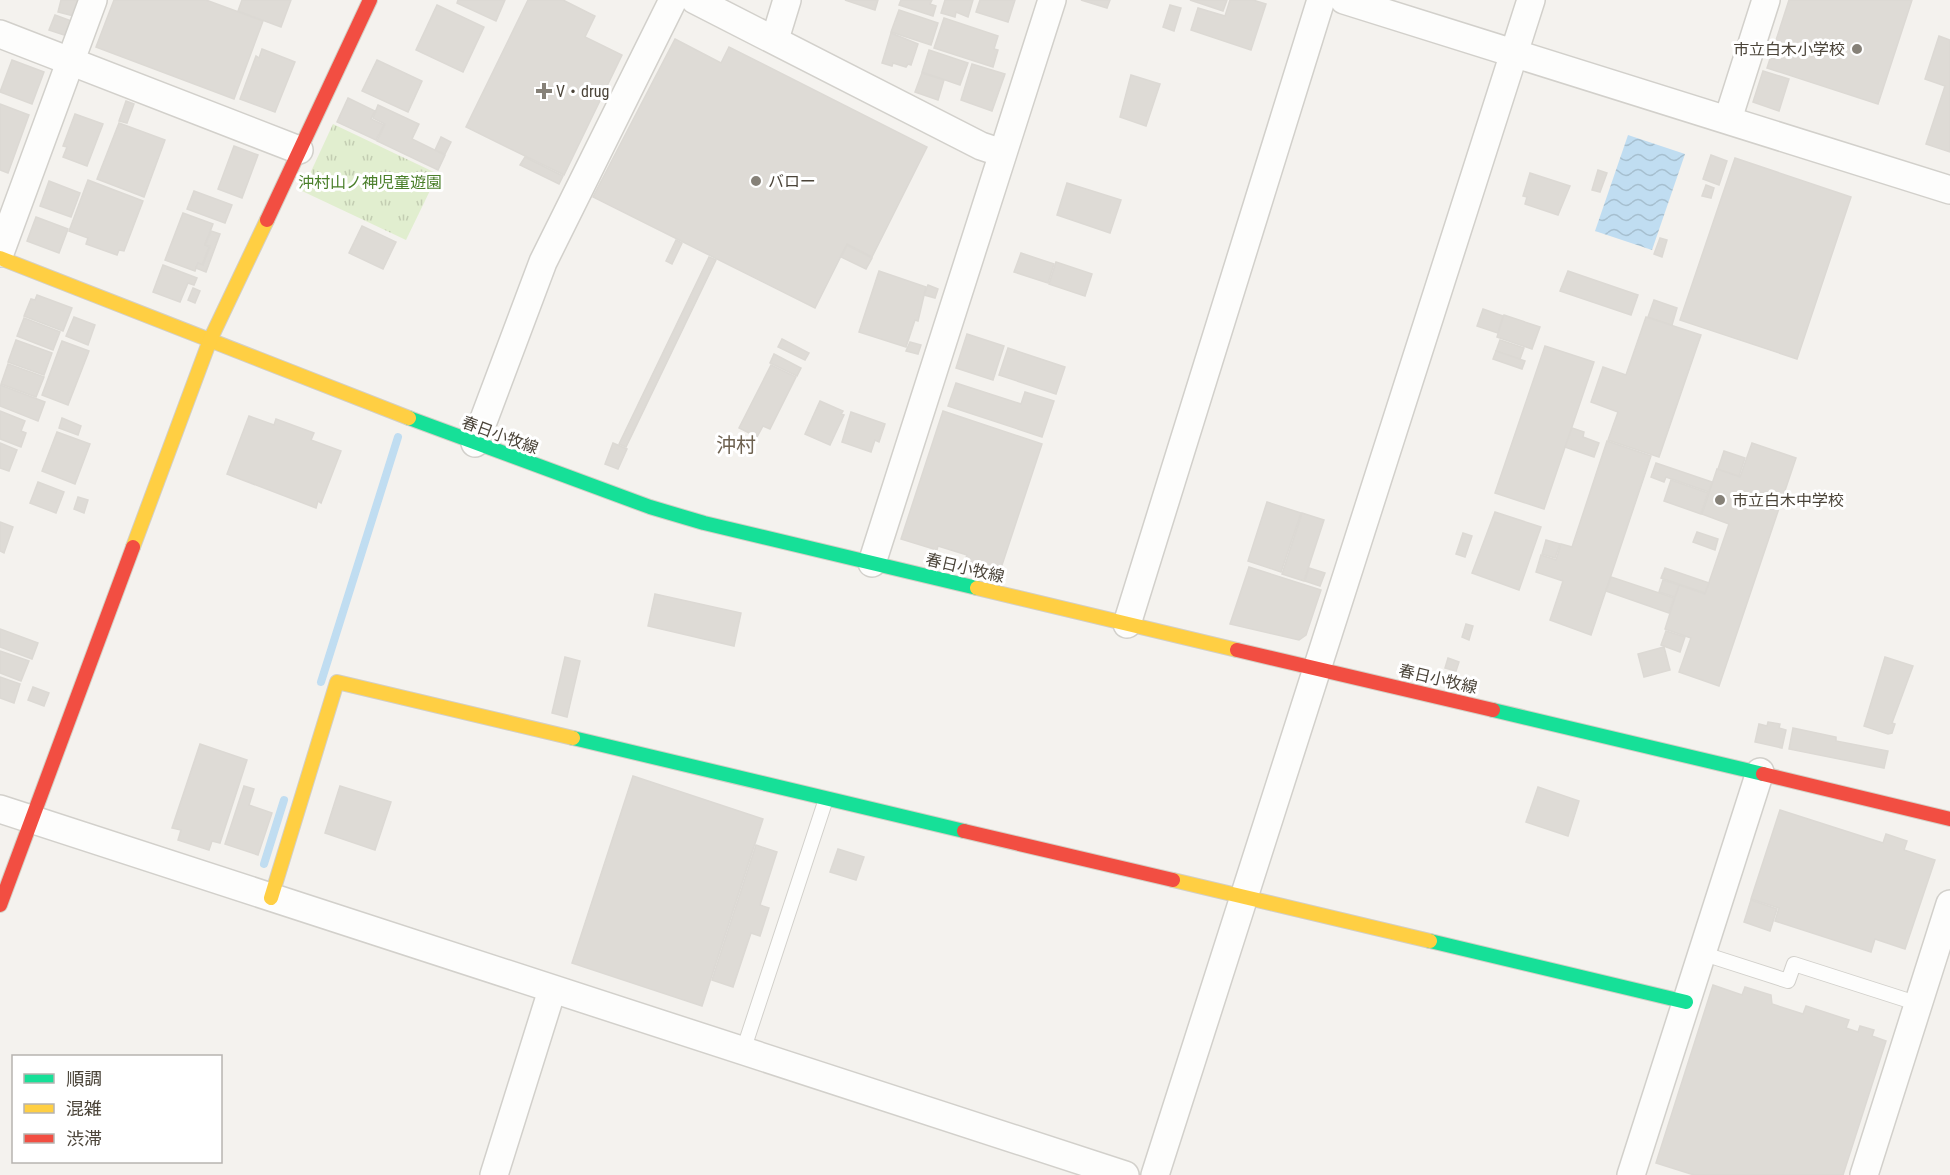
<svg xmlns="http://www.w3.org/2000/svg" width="1950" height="1175" font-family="'Roboto Condensed','Noto Sans JP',sans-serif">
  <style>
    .park { fill: url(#park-tufts) }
    .water { fill: url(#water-waves) }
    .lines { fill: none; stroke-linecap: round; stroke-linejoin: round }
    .stream { stroke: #c0ddf1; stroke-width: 8 }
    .building { fill: #dedbd6; stroke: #dcd9d4; stroke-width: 1.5 }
    .lane-casing { stroke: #d2d0cb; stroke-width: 16 }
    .street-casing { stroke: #d2d0cb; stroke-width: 30 }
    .fast-casing { stroke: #d3cfc5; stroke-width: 16 }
    .slow-casing { stroke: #d3cfc5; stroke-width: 16 }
    .jam-casing { stroke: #d3cfc5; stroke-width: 16 }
    .lane { stroke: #fdfdfc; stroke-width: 14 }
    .street { stroke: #fdfdfc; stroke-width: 27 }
    .fast { stroke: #16e098; stroke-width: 14 }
    .slow { stroke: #ffcf43; stroke-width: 14 }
    .jam { stroke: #f24e42; stroke-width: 14 }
    .poi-dot { fill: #868178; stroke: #fff; stroke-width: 2 }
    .labels { text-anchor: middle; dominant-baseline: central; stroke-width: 6; stroke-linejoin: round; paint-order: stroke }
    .poi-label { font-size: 16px; fill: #4b4439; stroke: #fff; text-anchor: start }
    .park-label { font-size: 16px; fill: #4a7f2a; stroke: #fff }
    .street-label { font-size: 16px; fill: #4b4439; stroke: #fff }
    .quarter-label { font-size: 20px; fill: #6e6250; stroke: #fff }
  </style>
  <defs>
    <pattern id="park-tufts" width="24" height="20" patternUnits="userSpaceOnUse" patternTransform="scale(1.5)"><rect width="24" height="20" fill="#e1eecf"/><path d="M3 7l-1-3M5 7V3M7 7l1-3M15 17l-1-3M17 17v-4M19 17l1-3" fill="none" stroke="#c3cdb2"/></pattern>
    <pattern id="water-waves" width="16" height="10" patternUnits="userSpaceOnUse" patternTransform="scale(1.5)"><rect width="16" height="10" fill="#c0ddf1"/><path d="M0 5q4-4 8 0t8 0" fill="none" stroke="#a6bfcf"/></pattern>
  </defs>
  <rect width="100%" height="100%" fill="#f4f2ee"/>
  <path class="park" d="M333,124l105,50 -32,66 -104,-49z"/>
  <path class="water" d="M1628,135l57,19 -33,96 -57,-19z"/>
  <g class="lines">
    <g class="stream">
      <path d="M321,682l77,-245"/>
      <path d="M264,864l20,-64"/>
    </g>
  </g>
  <g class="building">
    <path d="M61,0h19l-6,16 -16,-4z"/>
    <path d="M114,0h92l57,21 -29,78 -138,-52z"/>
    <path d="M242,0h49l-10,27 -43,-16z"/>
    <path d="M458,0h47l-9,21 -39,-18z"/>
    <path d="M528,0h35l32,16 -10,21 37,18 -58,120 -98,-48z"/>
    <path d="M845,0h33l-3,10z"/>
    <path d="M901,0h31l-2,4 6,2 -3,10 -34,-11z"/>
    <path d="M945,0h28l-5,17 -12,-5 -1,5 -14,-4z"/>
    <path d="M980,0h35l-7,22 -32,-10z"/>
    <path d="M1081,0h29l-3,8z"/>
    <path d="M1190,0h37l-4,11z"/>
    <path d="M1230,0h23l13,4 -15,46 -60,-20 7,-22 27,8z"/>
    <path d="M1789,0h123l-34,104 -111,-36z"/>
    <path d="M437,5l47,22 -21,45 -47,-22z"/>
    <path d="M1170,5l11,3 -7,23 -11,-4z"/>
    <path d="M899,10l39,13 -7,22 -40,-13z"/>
    <path d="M55,15l19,7 -3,11 -7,2 -15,-5z"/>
    <path d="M944,18l54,18 -4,13 4,1 -5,17 -59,-19z"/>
    <path d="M891,33l27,11 -7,21 -3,-1 -2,3 -13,-4 -1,3 -10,-3z"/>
    <path d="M1939,36l11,4v112l-24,-8 19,-58 -20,-7z"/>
    <path d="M675,39l46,24 8,-16 198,100 -55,110 -25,-13 -32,64 -222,-111z"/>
    <path d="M262,49l33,13 -20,50 -35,-13 16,-43 3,2z"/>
    <path d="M929,50l39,13 -8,22 -38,-13z"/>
    <path d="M12,60l32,12 -12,32 -32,-12z"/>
    <path d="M377,60l45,21 -14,31 -46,-21z"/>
    <path d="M972,64l33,10 -13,37 -31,-11z"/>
    <path d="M1763,71l26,8 -10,32 -26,-9z"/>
    <path d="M922,73l22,7 -6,20 -23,-8z"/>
    <path d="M1131,75l29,9 -14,42 -26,-9z"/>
    <path d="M348,98l27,13 -4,8 13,6 -8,15 -39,-18z"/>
    <path d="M126,101l8,3 -7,19 -8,-2z"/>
    <path d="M0,104l29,11 -21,58 -8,-3z"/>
    <path d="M378,105l41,19 -7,15 33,16 -7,15 -61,-29 8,-17 -12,-6z"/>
    <path d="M75,114l28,10 -16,42 -24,-9 4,-10 -4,-1z"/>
    <path d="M119,123l46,17 -21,57 -47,-18z"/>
    <path d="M441,137l10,5 -6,12 -10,-4z"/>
    <path d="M234,146l24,9 -16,43 -24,-9z"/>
    <path d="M1711,155l16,6 -8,24 -16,-6z"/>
    <path d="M525,157l38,19 -4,8 -39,-19z"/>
    <path d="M1735,158l116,39 -54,162 -117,-39z"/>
    <path d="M1598,170l9,3 -7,19 -8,-2z"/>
    <path d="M1530,173l40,13 -12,29 -33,-11 2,-7 -4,-1z"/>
    <path d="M88,180l55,21 -19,50 -5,-1 -2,5 -31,-11 2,-6 -19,-7z"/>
    <path d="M49,181l31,12 -9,24 -31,-11z"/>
    <path d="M1067,183l54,17 -11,33 -53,-18z"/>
    <path d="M1706,185l8,3 -3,10 -9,-2z"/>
    <path d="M194,191l38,14 -7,18 -38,-14z"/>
    <path d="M183,213l30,11 -8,21 4,2 -7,18 -4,-2 -3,8 -30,-11z"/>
    <path d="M36,217l32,12 -9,24 -32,-12z"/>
    <path d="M362,226l34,16 -13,27 -34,-16z"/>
    <path d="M211,231l9,3 -14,38 -10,-4 2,-5 5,2 7,-19 -5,-1z"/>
    <path d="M1660,238l7,2 -5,17 -8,-3z"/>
    <path d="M676,240l6,3 -10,21 -6,-3z"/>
    <path d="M847,245l25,13 -6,11 -25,-12z"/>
    <path d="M1021,253l33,11 -6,19 -34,-11z"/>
    <path d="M709,257l7,3 -90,187 -7,-3z"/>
    <path d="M1056,262l36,12 -7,22 -36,-12z"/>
    <path d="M163,265l34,13 -3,7 -6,-2 -8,19 -27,-10z"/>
    <path d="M879,271l47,16 -8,34 -3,-1 -9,27 -47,-15z"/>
    <path d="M1568,271l70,24 -7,20 -71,-24z"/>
    <path d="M928,285l10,4 -3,9 -11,-3z"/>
    <path d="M193,288l7,3 -5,12 -7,-3z"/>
    <path d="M37,295l35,13 -9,23 -39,-15 7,-17 4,1z"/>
    <path d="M1654,300l23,8 -5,17 -24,-8z"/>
    <path d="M1483,309l20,7 -5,17 -21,-7z"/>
    <path d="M1504,315l36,12 -8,22 -35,-12z"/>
    <path d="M74,317l21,8 -7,20 -22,-9z"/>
    <path d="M1646,317l55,18 -42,122 -51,-17 10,-28 -27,-10 12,-35 23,8z"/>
    <path d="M24,318l36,14 -7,18 -36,-14z"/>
    <path d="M967,334l37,12 -11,34 -37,-12z"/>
    <path d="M782,339l27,14 -4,7 -27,-13z"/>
    <path d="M16,340l36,13 -8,22 -36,-13z"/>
    <path d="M1500,340l24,8 -4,11 -24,-8z"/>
    <path d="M62,341l27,10 -21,54 -26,-10z"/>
    <path d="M910,342l11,3 -3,9 -12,-3z"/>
    <path d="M1545,346l49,16 -50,147 -49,-16z"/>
    <path d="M1008,348l57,19 -9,27 -57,-19z"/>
    <path d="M1496,351l29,10 -3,8 -29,-10z"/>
    <path d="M774,354l27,14 -4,8 -27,-13z"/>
    <path d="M8,364l36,13 -8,20 -35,-13z"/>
    <path d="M771,365l25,12 -26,52 -7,-3 -6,11 -18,-9z"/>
    <path d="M956,383l65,21 4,-12 29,9 -12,36 -94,-31z"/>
    <path d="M0,385l45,17 -7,19 -38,-15z"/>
    <path d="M820,401l23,10 -2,3 3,1 -14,30 -25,-11z"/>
    <path d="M0,411l25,10 -4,10 5,2 -5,14 -21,-8z"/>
    <path d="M943,411l99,33 -42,127 -35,-11 2,-5 -29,-9 -1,4 -36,-11z"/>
    <path d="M851,412l34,12 -6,18 -4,-2 -4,12 -29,-10z"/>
    <path d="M249,416l25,9 2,-6 38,14 -3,7 30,11 -20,52 -3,-2 -2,7 -89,-34z"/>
    <path d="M62,418l19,8 -3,9 -19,-7z"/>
    <path d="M1572,428l12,4 -1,5 16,6 -5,14 -29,-10z"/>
    <path d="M57,432l33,12 -15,40 -33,-13z"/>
    <path d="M1607,441l44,15 -60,179 -41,-15 13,-39 -27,-9 5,-17 15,5 5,-16 11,3z"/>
    <path d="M0,443l17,7 -8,21 -9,-3z"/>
    <path d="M613,443l14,6 -9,20 -13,-5z"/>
    <path d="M1752,443l44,15 -77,228 -40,-14 12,-34 -26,-9 14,-44 26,9 24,-70 -27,-10 15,-45 23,8z"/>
    <path d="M1724,451l21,7 -6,18 -21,-7z"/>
    <path d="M1656,463l56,19 -3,10 -43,-15 -2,5 -13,-5z"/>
    <path d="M1671,480l37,13 -7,21 -37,-13z"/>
    <path d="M38,482l26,10 -8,21 -26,-10z"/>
    <path d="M78,497l10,3 -4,13 -10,-4z"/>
    <path d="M1267,502l34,11 -20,59 -33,-11z"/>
    <path d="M1495,512l46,15 -22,63 -47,-17z"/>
    <path d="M1302,513l22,7 -20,61 -22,-7z"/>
    <path d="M0,522l13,5 -9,26 -4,-2z"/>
    <path d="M1697,532l21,7 -3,11 -22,-8z"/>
    <path d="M1463,533l9,3 -7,21 -9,-3z"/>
    <path d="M1546,540l14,4 -5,14 -13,-4z"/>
    <path d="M1249,567l72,23 -15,45 -7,5 -69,-16z"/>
    <path d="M1309,568l16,5 -5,13 -15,-5z"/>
    <path d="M1665,568l44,15 -4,10 -44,-15z"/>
    <path d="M1611,577l63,21 -5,15 -63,-22z"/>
    <path d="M1663,580l16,5 -4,12 -16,-5z"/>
    <path d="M655,594l86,19 -7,33 -86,-20z"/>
    <path d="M1466,624l7,2 -4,14 -7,-3z"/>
    <path d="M0,629l38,14 -6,16 -32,-12z"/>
    <path d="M1666,631l19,6 -5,15 -19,-7z"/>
    <path d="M1664,647l6,23 -26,7 -6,-23z"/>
    <path d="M0,651l29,10 -8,20 -21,-8z"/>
    <path d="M565,657l15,4 -13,56 -15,-4z"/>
    <path d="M1885,657l28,9 -21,57 3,1 -3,9 -4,1 -24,-8z"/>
    <path d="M1448,658l11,4 -3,9 -11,-3z"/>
    <path d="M0,677l20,7 -6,19 -14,-5z"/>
    <path d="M33,687l16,6 -5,13 -16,-6z"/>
    <path d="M1768,722l12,2 -1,4 7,2 -4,18 -27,-6 4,-18 8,2z"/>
    <path d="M1793,728l43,9v4l52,10 -4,17 -95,-19z"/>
    <path d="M200,744l47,16 -27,83 -8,-2 -3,9 -31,-10 3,-10 -9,-2z"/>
    <path d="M633,776l130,43 -61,187 -130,-43z"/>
    <path d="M244,786l10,3 -5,16 23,8 -14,42 -33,-11z"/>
    <path d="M340,786l51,16 -16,48 -50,-17z"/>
    <path d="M1538,787l41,14 -11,35 -42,-14z"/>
    <path d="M1780,810l103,33 3,-9 21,7 -3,9 31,10 -30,89 -30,-10 -4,13 -96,-31 4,-13 -28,-9z"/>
    <path d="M756,845l21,7 -17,53 9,3 -9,28 -9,-3 -18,54 -21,-7z"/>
    <path d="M838,849l26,8 -8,23 -26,-8z"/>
    <path d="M1751,900l26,9 -7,22 -26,-9z"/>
    <path d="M1713,985l29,10 3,-8 26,8 1,9 31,10 3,-8 43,14 -3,8 12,4 2,-6 14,4 -2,6 14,5 -43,134h-149l-38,-12z"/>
  </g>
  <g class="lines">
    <g class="lane-casing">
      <g id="lane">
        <path d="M1701,953l87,28 6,-17 125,40"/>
        <path d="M743,1051l83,-252"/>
      </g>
    </g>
    <g class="street-casing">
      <g id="street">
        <path d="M695,0l286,146 21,7"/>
        <path d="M1344,0l606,190"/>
        <path d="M0,34l299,116"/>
        <path d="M775,39l12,-39"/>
        <path d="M1728,119l38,-119"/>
        <path d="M0,253l93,-253"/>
        <path d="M475,443l68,-181 130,-262"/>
        <path d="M872,563l180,-563"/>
        <path d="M1127,624l194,-624"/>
        <path d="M0,809l1125,366"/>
        <path d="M494,1175l58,-185"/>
        <path d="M1155,1175l376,-1175"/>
        <path d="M1631,1175l129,-403"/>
        <path d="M1864,1175l86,-271"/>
      </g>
    </g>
    <g class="fast-casing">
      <g id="fast">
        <path d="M409,418l241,89 54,16 273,65"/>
        <path d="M1493,710l270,64"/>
        <path d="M573,738l391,93"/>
        <path d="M1430,941l256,61"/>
      </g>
    </g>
    <g class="slow-casing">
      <g id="slow">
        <path d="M0,258l409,160"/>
        <path d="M133,547l77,-207 57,-120"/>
        <path d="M977,588l260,62"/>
        <path d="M1173,880l257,61"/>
        <path d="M271,898l66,-216 236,56"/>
      </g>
    </g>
    <g class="jam-casing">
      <g id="jam">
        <path d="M267,220l103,-220"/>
        <path d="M1237,650l256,60"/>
        <path d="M1763,774l187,45"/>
        <path d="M964,831l209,49"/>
        <path d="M0,905l133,-358"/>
      </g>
    </g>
    <use href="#lane" class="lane"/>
    <use href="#street" class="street"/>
    <use href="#fast" class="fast"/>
    <use href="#slow" class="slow"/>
    <use href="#jam" class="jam"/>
  </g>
  <g class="poi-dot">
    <circle cx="1857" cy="49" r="6"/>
    <path d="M541 82h6v6h6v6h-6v6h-6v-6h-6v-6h6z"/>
    <circle cx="756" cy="181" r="6"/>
    <circle cx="1720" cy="500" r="6"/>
  </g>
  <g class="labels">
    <g class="poi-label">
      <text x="1845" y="49" text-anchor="end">市立白木小学校</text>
      <text x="556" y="91">V・drug</text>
      <text x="768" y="181">バロー</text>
      <text x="1732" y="500">市立白木中学校</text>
    </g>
    <g class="park-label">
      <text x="370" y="182">沖村山ノ神児童遊園</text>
    </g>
    <g class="street-label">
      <text transform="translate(500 435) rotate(20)">春日小牧線</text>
      <text transform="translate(965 568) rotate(13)">春日小牧線</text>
      <text transform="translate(1438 679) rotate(13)">春日小牧線</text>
    </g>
    <g class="quarter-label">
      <text x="736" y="445">沖村</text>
    </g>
  </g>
  <rect x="12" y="1055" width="210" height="108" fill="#ffffff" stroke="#b7b4b0" stroke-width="1.5"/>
  <rect x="24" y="1074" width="30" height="9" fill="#16e098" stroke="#b7b4b0" stroke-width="1.5"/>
  <text x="66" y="1085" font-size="18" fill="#4b4439">順調</text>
  <rect x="24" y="1104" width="30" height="9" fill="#ffcf43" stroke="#b7b4b0" stroke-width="1.5"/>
  <text x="66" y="1115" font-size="18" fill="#4b4439">混雑</text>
  <rect x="24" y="1134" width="30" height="9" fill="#f24e42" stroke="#b7b4b0" stroke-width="1.5"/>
  <text x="66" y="1145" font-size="18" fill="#4b4439">渋滞</text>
</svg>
